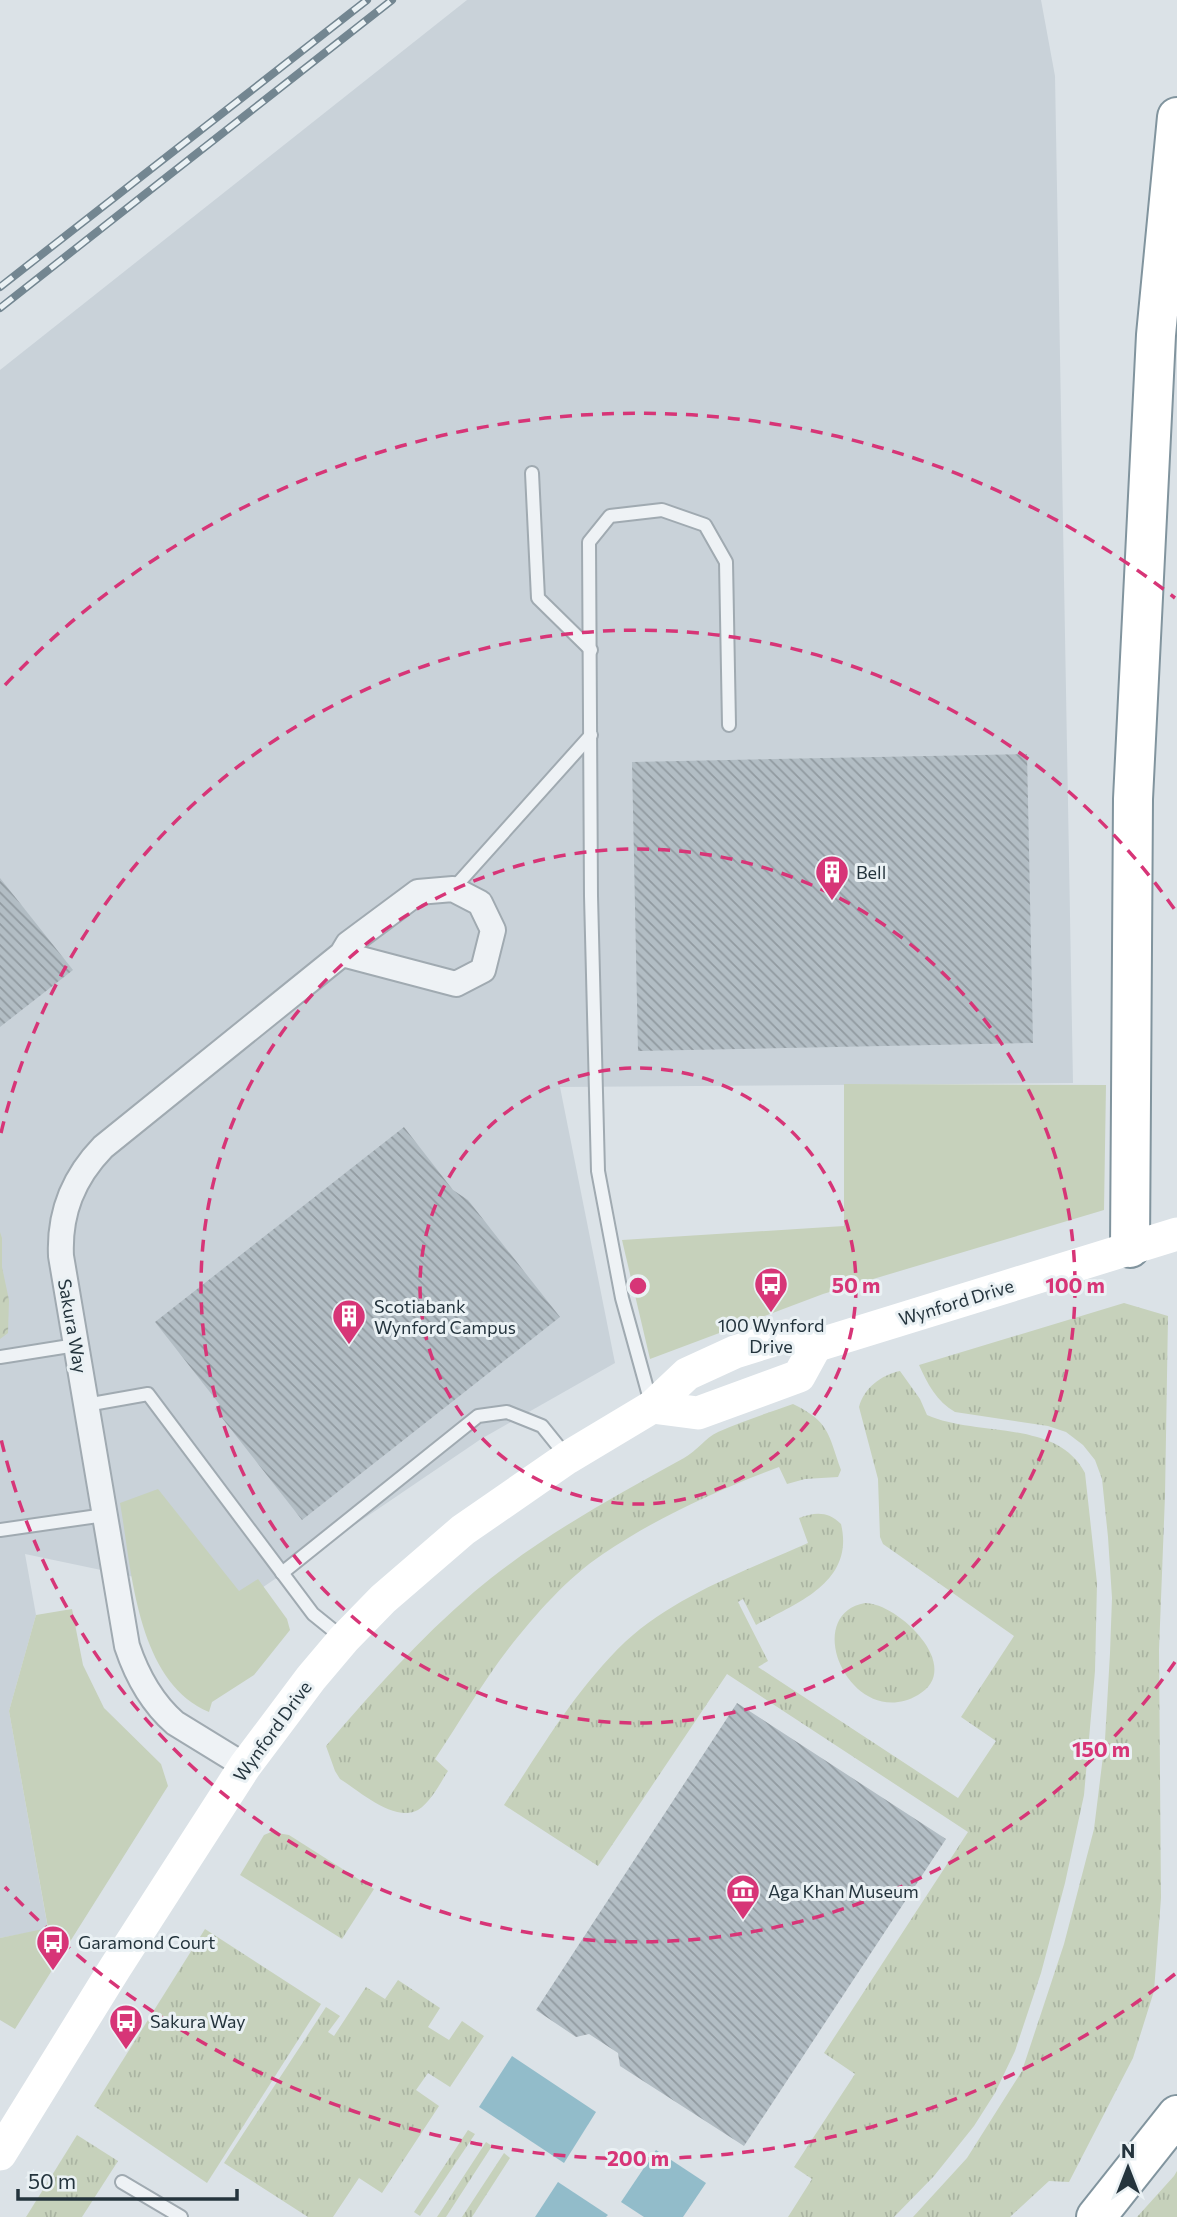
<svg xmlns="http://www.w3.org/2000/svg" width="1177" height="2217" font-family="Commissioner,sans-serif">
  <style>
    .built { fill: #c9d2d9 }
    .grass { fill: url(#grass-tufts) }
    .forest { fill: url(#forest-crowns) }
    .green { fill: #c6d1bb }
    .water { fill: #92bcca }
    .building { fill: url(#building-back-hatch) }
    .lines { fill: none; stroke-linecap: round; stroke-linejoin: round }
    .lane-casing { stroke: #a0aab1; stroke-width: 16 }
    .street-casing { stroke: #a0aab1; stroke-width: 28 }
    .highway-casing { stroke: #81949e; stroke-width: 42 }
    .lane { stroke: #eef2f5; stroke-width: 12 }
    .street { stroke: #eef2f5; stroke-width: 24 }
    .secondary { stroke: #fff; stroke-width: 33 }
    .highway { stroke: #fff; stroke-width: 38 }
    .rail-casing { stroke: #738691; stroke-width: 8 }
    .rail { stroke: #eaf1f4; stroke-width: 5; stroke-dasharray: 16; stroke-linecap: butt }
    .ring { fill: none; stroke: #d73577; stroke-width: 3.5; stroke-dasharray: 12 9 }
    .labels { text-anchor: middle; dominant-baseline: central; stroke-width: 6; stroke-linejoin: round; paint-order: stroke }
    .poi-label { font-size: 18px; fill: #24343d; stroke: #eaf1f4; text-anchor: start }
    .street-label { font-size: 18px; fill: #24343d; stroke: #eaf1f4 }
    .centre { fill: #d73577; stroke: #eaf1f4; stroke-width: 3.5 }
    .ring-label { font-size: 21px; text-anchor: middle; font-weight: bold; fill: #d73577; stroke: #eaf1f4; stroke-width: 6; stroke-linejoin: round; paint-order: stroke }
  </style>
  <defs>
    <pattern id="grass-tufts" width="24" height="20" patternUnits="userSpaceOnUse" patternTransform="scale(1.75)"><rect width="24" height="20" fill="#c6d1bb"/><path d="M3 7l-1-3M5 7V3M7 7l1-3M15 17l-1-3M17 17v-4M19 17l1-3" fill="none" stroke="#aab4a2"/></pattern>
    <pattern id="forest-crowns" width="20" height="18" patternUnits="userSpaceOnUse" patternTransform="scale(1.75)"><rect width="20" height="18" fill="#c6d1bb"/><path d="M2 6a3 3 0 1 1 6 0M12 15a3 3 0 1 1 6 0" fill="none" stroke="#aab4a2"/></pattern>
    <pattern id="building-back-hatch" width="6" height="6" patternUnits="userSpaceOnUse" patternTransform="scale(1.75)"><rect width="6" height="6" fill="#b2bdc4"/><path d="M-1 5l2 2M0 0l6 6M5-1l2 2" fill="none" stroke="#919aa0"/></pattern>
  </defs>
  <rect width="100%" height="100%" fill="#dbe2e7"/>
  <path class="built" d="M467,0h574l14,76 18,1007 -513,4 55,276 -134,76 -237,161 -219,-46 11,61 -27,96 39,218 -48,9v-1568z"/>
  <g class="grass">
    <path d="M1124,1303l44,13 -3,180 -6,154 2,248 -7,93 -21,67 -64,124 -20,-1 -39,36h-97l54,-59 55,-87 42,-127 30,-115 11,-89 5,-87 2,-55 -4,-61 -6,-58 -7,-19 -12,-15 -17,-13 -18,-6 -93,-14c-18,-10 -28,-29 -36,-47z"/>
    <path d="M900,1371l20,28 7,16c49,22 130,4 158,58l12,110 -2,88 -11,124 -19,88 -24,90 -26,78 -20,42 -21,33 -40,50 -40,41h-106l24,-38 -18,-12 61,-93 -31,-21 144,-221 -241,-158 -129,192 -94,-61c37,-56 72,-116 121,-163 51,-47 120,-71 183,-99l-9,-25c16,-6 29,-7 42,6 14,58 -44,79 -85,101l-13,-26 -5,3 30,59 -10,6 200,131 38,-57 -35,-24 53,-81 -131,-92 -3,-7 -2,-58 -19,-72c5,-19 22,-32 41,-36z"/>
    <path d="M793,1404c37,18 35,30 48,66l-3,7 -33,2 -18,5 -8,-17c-62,23 -121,50 -176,87 -36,24 -68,61 -94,94 -27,35 -50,75 -74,111l13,12c-8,12 -17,31 -30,39 -23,13 -59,-19 -78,-31l-5,-8 -9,-25c46,-54 93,-107 148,-154 64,-54 137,-94 210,-134 13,-7 21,-20 34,-26 24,-11 50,-19 75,-28z"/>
    <path d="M865,1603c33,0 101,65 53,92 -66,38 -119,-80 -53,-92z"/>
    <path d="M271,1832l18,3 85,54 -32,50 -102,-64 24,-40z"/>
    <path d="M205,1929l116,75 -114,179 -113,-77z"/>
    <path d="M398,1980l42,28 -12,19 21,13 13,-19 22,15 -34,51 -22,-14 -12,17 23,16 -57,87 -23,-15 -26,39h-25l-84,-54 102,-156 14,9 -12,16 6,4 32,-49 19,12z"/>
    <path d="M468,2130l7,4 -55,82 -6,-4z"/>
    <path d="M77,2135l41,26 -36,56h-56z"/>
    <path d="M486,2142l6,4 -46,71h-9z"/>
    <path d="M504,2153l6,5 -38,59h-10z"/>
    <path d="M1177,2171v46h-40l37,-41z"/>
  </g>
  <path class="forest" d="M0,1232l2,6v29l7,33 -1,33 -8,6z"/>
  <g class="green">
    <path d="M844,1084l262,1 -2,125 -281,84 -173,65 -28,-119 222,-14z"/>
    <path d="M158,1489l81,102 19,-12 29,40 3,11 -36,45 -42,27 -3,10c-73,-31 -77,-142 -89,-209z"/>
    <path d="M72,1609l11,56 21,43 57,56 7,22 -153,243 -15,-9v-82l48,-10 -39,-217 27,-96z"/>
  </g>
  <g class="water">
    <path d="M512,2056l84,56 -32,51 -85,-56z"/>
    <path d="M656,2150l50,33 -23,34h-39l-23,-15z"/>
    <path d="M558,2182l50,33 -2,2h-71z"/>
  </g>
  <g class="building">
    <path d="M1027,754l6,289 -395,8 -6,-289z"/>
    <path d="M0,878l73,92 -73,57z"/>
    <path d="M404,1127l49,63 15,10 92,117 -258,203 -87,-111 5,-4 -65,-83z"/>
    <path d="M737,1703l209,136 -202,307 -124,-80 -2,-13 -29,-19 -13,3 -40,-27z"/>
  </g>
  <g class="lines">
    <g class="lane-casing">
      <g id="lane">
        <path d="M532,473l6,125 53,52"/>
        <path d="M453,889l138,-154"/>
        <path d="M0,1357l76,-12"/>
        <path d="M651,1403l-29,-105 -24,-127 -7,-275 -2,-354 21,-26 52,-6 43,15 21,37 3,163"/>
        <path d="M86,1405l62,-11 165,220 31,25"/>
        <path d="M0,1530l105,-15"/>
        <path d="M282,1573l196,-157 29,-4 35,14 25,31"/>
        <path d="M122,2182l59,35"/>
      </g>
    </g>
    <g class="street-casing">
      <path id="street" d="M245,1766l-70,-43c-24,-21 -38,-47 -48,-77l-66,-390c-2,-43 12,-78 42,-109l239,-193 114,30 27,-14 10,-40 -13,-27 -27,-14 -35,3 -70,52 -6,10"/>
    </g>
    <g class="highway-casing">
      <g id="highway">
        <path d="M1130,1248l3,-449 23,-464 21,-218"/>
        <path d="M1096,2217l81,-102"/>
      </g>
    </g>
    <use href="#lane" class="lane"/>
    <use href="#street" class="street"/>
    <g class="secondary">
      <path d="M652,1407l46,6 101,-37 17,-31"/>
      <path d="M0,2154l115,-186 130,-202 66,-88 33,-39 39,-40 80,-69 104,-72 85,-51 35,-33 48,-22 51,-16 30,9 5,-1 356,-110"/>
    </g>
    <use href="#highway" class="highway"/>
    <g class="rail-casing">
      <g id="rail">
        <path d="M0,287l367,-287"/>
        <path d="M0,308l392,-308"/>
      </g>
    </g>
    <use href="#rail" class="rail"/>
  </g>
  <g class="ring">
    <circle cx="638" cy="1286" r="218"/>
    <circle cx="638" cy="1286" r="437"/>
    <path d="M1175 1662A655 655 0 0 1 1 1439M1 1133A655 655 0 0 1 1175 910"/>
    <path d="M1175 1974A873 873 0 0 1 5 1887M5 685A873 873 0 0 1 1175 598"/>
  </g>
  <defs>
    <g id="building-pin" transform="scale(1.75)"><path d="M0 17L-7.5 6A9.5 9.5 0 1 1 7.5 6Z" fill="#d73577" stroke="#eaf1f4"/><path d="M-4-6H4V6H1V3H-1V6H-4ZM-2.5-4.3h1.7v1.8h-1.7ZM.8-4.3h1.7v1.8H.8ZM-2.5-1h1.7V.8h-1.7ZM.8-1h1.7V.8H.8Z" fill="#fff"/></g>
    <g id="bus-pin" transform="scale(1.75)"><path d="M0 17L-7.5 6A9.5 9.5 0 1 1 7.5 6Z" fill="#d73577" stroke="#eaf1f4"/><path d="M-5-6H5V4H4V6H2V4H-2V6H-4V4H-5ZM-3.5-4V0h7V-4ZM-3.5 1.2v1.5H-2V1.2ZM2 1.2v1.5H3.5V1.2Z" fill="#fff"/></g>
    <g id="museum-pin" transform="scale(1.75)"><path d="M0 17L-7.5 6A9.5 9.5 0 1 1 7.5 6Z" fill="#d73577" stroke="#eaf1f4"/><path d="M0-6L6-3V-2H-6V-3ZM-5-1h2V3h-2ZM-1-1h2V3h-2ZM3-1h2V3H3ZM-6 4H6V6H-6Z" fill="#fff"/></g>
  </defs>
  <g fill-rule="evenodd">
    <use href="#building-pin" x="832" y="872"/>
    <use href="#bus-pin" x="771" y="1284"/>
    <use href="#building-pin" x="349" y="1316"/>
    <use href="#museum-pin" x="743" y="1891"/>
    <use href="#bus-pin" x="53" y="1942"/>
    <use href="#bus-pin" x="126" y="2021"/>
  </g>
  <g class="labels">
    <g class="poi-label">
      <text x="856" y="872">Bell</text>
      <text x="374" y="1306">Scotiabank<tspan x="374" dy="21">Wynford Campus</tspan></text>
      <text x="771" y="1325" text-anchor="middle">100 Wynford<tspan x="771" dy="21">Drive</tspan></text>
      <text x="768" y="1891">Aga Khan Museum</text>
      <text x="78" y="1942">Garamond Court</text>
      <text x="150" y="2021">Sakura Way</text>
    </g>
    <g class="street-label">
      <text transform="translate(956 1302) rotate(-17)">Wynford Drive</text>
      <text transform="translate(73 1326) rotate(80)">Sakura Way</text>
      <text transform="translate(272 1731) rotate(-54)">Wynford Drive</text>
    </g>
  </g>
  <circle cx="638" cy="1286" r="10" class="centre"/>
  <g class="ring-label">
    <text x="856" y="1293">50 m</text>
    <text x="1075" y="1293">100 m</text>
    <text x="1101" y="1757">150 m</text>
    <text x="638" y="2166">200 m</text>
  </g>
  <g transform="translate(1128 2168)" stroke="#eaf1f4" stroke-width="5" paint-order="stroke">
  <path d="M0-5L12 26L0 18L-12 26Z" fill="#24343d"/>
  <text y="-10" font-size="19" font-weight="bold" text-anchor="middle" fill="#24343d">N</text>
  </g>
  <path d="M18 2189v10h219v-10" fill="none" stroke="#24343d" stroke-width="3.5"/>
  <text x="28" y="2189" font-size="21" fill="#24343d" stroke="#eaf1f4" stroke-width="5" paint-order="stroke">50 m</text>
</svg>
